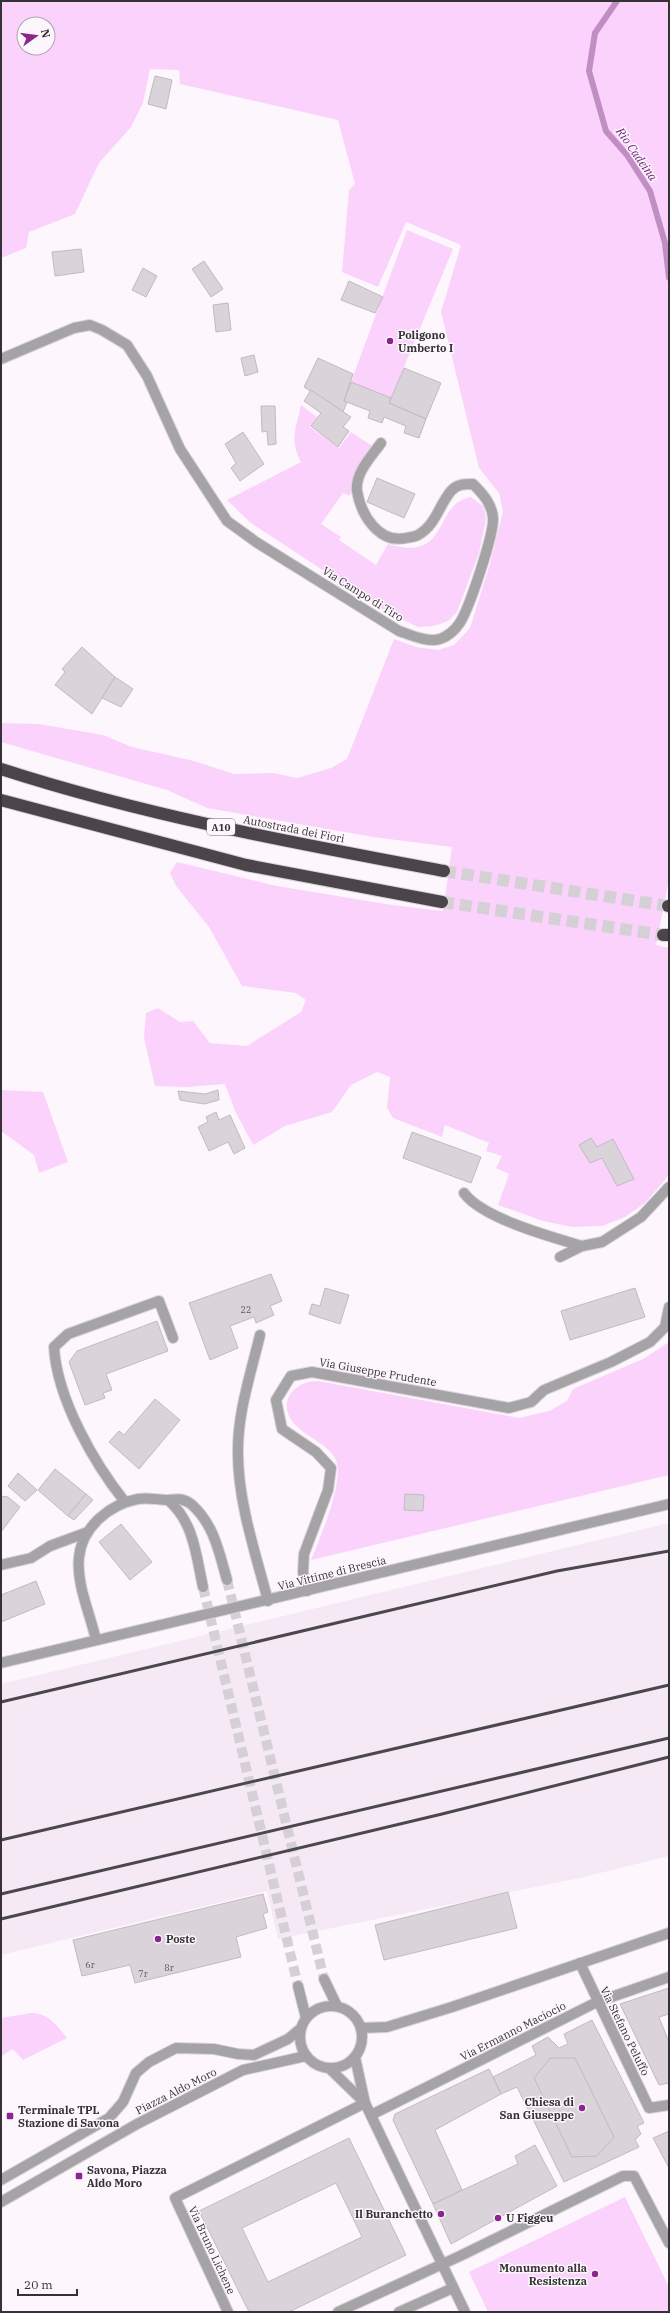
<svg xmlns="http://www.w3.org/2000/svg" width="670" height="2313" font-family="'IBM Plex Serif',serif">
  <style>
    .built { fill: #f5e9f5 }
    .green { fill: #fad2fb; fill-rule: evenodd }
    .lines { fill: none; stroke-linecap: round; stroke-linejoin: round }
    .stream { stroke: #c08ec2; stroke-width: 6 }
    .building { fill: #dad3da; stroke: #c1bbc1; fill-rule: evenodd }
    .tertiary-tunnel { stroke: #d5d0d5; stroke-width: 10; stroke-dasharray: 10 5; stroke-linecap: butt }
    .motorway-tunnel { stroke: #d5d0d5; stroke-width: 12; stroke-dasharray: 12 6; stroke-linecap: butt }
    .pedestrian-casing { stroke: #d9d4d9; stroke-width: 12 }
    .minor-casing { stroke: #d9d4d9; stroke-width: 12 }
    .tertiary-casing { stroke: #d9d4d9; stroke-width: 12 }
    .motorway-casing { stroke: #d9d4d9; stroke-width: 14 }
    .pedestrian { stroke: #a6a3a6; stroke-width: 10 }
    .minor { stroke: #a6a3a6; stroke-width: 10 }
    .tertiary { stroke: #a6a3a6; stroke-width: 10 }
    .motorway { stroke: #4b454b; stroke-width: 12 }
    .rail { stroke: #4b484b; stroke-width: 3 }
    .poi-dot { fill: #89278f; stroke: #fdf7fd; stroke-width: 1.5 }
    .labels { text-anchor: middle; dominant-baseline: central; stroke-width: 3; stroke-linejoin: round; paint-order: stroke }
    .number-label { font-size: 9px; fill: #5e5a5e }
    .shield { fill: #fdf7fd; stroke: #716d71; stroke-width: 1 }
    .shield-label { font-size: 10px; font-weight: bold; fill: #353235 }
    .poi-label { font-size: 11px; font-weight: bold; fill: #353235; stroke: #fdf7fd; text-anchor: start }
    .street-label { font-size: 11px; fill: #353235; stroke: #fdf7fd }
    .water-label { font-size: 12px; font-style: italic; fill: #721f77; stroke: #fdf7fd }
  </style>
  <rect width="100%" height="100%" fill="#fdf7fd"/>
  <path class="built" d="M669,1523v333l-89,22 -302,61 -11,-48 -266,64v-271z"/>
  <g class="green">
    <path d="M1,1h668v878l-13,66 13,3v225l-4,7 -20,23 -20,14 -23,9 -30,1 -29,-6 -45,-16 11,-31 -13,-6 6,-12 -16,-5 3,-8 -44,-18 -3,12 -49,-19 -6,-10 3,-31 -13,-5 -26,13 -19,27 -47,14 -32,19 -18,-34 -10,-27 -39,3 -31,-1 -11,-48 2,-25 12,-5 22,14 13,-1 17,22 37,3 54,-34 5,-12 -10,-7 -54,-7 -33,-59 -33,-41 -6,-13 7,-11 100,24 115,19 51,6 9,-64 -79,-10 -166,-29 -40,-18 -166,-48v-19l38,1 64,11 29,12 62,14 40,13 39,-1 24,5 34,-10 16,-9 47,-120 22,8 22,3 16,-5 16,-17 20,-64 13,-53 -4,-18 -20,-25 -38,-156 20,-67 -55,-23 -28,65 -36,-15 7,-82 6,-6 -17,-64 -158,-36 -1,-14 -29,-1 -7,34 -12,24 -32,36 -24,51 -46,18 -3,16 -25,10zM24,24h24v24h-24z"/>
    <path d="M407,230l46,19 -62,149 -40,-16z"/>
    <path d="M301,405l16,12 -7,10 29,21 12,-16 21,14 -18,29 -4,21 -7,-3 -22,31 20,13 -2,3 37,25 12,-21c63,19 44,-40 83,-47l13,10 2,12 -7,34 -22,59 -9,9 -14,5 -16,1 -33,-16 -134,-88 -24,-23 74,-38c-12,-23 -5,-32 0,-57z"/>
    <path d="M1,1090l42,2 25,70 -29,11 -5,-18 -33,-24z"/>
    <path d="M669,1342v133l-358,85c9,-22 31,-73 26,-96 -3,-19 -38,-29 -47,-46 -11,-20 8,-38 28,-37l201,37 30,-7 18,-10 6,-12 70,-30z"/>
    <path d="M31,2013c18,0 26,13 36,25l-44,22 -10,-11 -12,7v-38z"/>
    <path d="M625,2197l44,90v25h-181l-19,-40z"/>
  </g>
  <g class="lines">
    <path class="stream" d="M617,1l-22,32 -6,38 17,60 21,24 23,36 15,52 4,35"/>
  </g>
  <g class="building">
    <path d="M155,76l17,4 -6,29 -18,-5z"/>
    <path d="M81,249l3,23 -29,4 -3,-24z"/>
    <path d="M204,261l19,28 -12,8 -19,-28z"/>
    <path d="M143,268l14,8 -11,21 -14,-7z"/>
    <path d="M349,281l34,16 -8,16 -34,-13z"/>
    <path d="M228,303l3,27 -15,2 -3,-27z"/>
    <path d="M254,355l4,17 -13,4 -4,-18z"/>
    <path d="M318,358l35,16 -9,27 3,1 -4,10 -39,-25z"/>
    <path d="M404,368l37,15 -15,36 -37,-16z"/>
    <path d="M351,382l40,16 -2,5 37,16 -7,19 -15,-5 2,-7 -22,-9 -2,6 -14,-5 2,-7 -26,-10z"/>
    <path d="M311,390l40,27 -8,10 6,4 -11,16 -27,-21 10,-13 -17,-12z"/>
    <path d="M261,406h14l1,38 -8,1 -1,-14 -5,1z"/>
    <path d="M243,432l21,32 -24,17 -9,-13 5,-5 -11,-19z"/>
    <path d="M377,478l38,16 -11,24 -37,-16z"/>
    <path d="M82,647l33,30 -23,37 -37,-29 10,-13 -3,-3z"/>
    <path d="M115,677l18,12 -12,18 -19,-9z"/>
    <path d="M218,1090l1,10 -15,4 -24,-4 -2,-9 27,3z"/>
    <path d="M216,1112l3,8 11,-5 15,33 -11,6 -6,-12 -19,9 -11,-24 10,-5 -2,-5z"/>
    <path d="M412,1132l69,25 -10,26 -68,-25z"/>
    <path d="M591,1138l6,9 16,-8 21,40 -17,7 -15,-28 -12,5 -11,-18z"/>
    <path d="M271,1274l11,27 -12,5 4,9 -18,8 -2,-6 -24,9 8,22 -28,12 -21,-57z"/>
    <path d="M325,1288l24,7 -9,29 -31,-10 3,-10 8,2z"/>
    <path d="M635,1288l10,29 -75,23 -9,-29z"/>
    <path d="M157,1321l11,30 -62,23 6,16 -9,3 2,5 -20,7 -16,-43 8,-11z"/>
    <path d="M155,1399l25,21 -41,49 -30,-27 10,-11 5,4z"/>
    <path d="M55,1469l31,25 -18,22 -30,-26z"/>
    <path d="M18,1473l19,17 -12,11 -17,-15z"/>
    <path d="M86,1494l7,6 -19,20 -6,-4z"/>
    <path d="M405,1494l19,1 -1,16 -19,-1z"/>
    <path d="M1,1496l7,1 12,10 -19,25z"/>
    <path d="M121,1524l31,38 -22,18 -31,-38z"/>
    <path d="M36,1581l9,23 -44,18v-27z"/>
    <path d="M508,1892l9,36 -133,32 -9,-35z"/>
    <path d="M263,1894l5,18 -5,2 4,14 -31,9 5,20 -106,26 -5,-18 -48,11 -9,-36z"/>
    <path d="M669,1988v26l-10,3 10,25v41l-10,2 -39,-81z"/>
    <path d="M592,2020l52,103 -7,3 4,8 -6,6 4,7 -75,35 -47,-95 -16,7 -8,-17 43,-22 -4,-9 16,-9 11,11 9,-4 -4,-10z"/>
    <path d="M550,2058h25l39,79 -17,19 -25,1 -38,-79z"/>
    <path d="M489,2069l12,25 -66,36 27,60 -29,14 -40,-84 2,-6z"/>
    <path d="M669,2131v37l-16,-30z"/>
    <path d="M349,2138l57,117 -117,57h-40l-50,-101zM336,2183l26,54 -94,45 -26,-54z"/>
    <path d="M535,2145l22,41 -106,58 -18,-40 85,-40 -3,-8z"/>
  </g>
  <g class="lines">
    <g class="tertiary-tunnel">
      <path d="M227,1580l97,399"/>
      <path d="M203,1587l95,399"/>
    </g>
    <g class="motorway-tunnel">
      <path d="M444,871l224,35"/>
      <path d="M442,902l221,33"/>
    </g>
    <g class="pedestrian-casing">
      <path id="pedestrian" d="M371,2115l226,-113"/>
    </g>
    <g class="minor-casing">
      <g id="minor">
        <path d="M1,359l73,-31 16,-3 12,5 25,15 20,31 33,73 47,72 29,21 143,89c12,4 29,12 41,8 7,-2 15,-9 19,-15 10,-14 35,-90 34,-106 -1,-14 -10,-24 -20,-34 -9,0 -16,0 -22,7 -12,14 -15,34 -33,44 -3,2 -8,2 -12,3 -27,6 -45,-23 -49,-47 -2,-18 14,-34 24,-48"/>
        <path d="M464,1193c18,25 87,44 118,53"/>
        <path d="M560,1257l22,-11 20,-4 39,-25 28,-30"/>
        <path d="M260,1335c-9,38 -23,79 -22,119 0,48 18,101 30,147"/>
        <path d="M125,1502c-31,-39 -68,-103 -71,-155l14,-13 91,-33 14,37"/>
        <path d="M1,1565l30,-7 19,-12 38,-14"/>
        <path d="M307,1591l-4,-19 1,-18 24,-64 3,-22 -15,-16 -34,-23 -6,-29 15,-24 21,-4 197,36 22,-6 13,-12 67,-28 39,-20 15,-15 4,-20"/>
        <path d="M580,1963l69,145 20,-3"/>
        <path d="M597,2002l72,-25"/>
        <path d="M228,2312l-53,-114 190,-95"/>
        <path d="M338,2312l122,-56 163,-80h11l35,67"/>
        <path d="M399,2312l54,-24"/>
      </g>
    </g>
    <g class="tertiary-casing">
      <g id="tertiary">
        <path d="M168,1500c26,22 28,55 35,87"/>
        <path d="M96,1640c-6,-27 -20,-56 -17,-83 3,-30 31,-53 59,-58 10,-2 20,1 30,1 10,-1 15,-2 23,4 23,20 28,48 36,76"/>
        <path d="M1,1663l668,-159"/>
        <path d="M324,1979l13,27"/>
        <path d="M298,1986l8,32"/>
        <circle cx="331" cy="2037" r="31"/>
        <path d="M361,2028l26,-1 65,-20 217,-74"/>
        <path d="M355,2057l10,46 100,209"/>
        <path d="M329,2068l36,35"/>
        <path d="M1,2180l108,-62 14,-16 13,-29 13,-11 27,-14 38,1 24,5 16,1 34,-16 12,-10"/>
        <path d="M1,2202l136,-78 106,-54 63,-14"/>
      </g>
    </g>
    <g class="motorway-casing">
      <g id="motorway">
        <path d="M1,769c145,47 294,74 443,102"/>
        <path d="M1,800l245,65 196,37"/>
        <path d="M668,906h1"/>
        <path d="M663,935h6"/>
      </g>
    </g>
    <use href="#pedestrian" class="pedestrian"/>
    <use href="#minor" class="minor"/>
    <use href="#tertiary" class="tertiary"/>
    <use href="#motorway" class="motorway"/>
    <g class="rail">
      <path d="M1,1702l556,-131 112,-20"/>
      <path d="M1,1840l668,-155"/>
      <path d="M1,1894l668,-156"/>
      <path d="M1,1919l441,-105 227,-57"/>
    </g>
  </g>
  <g class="poi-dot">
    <circle cx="390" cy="341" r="4"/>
    <circle cx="158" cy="1939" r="4"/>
    <circle cx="582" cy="2108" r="4"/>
    <rect x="6" y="2112" width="8" height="8" rx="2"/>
    <rect x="75" y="2172" width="8" height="8" rx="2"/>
    <circle cx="441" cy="2214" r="4"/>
    <circle cx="498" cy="2218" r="4"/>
    <circle cx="595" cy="2274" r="4"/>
  </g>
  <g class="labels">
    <g class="number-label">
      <text x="246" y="1309">22</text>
      <text x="90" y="1964">6r</text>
      <text x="169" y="1967">8r</text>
      <text x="143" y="1973">7r</text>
    </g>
    <rect class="shield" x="207" y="819" width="28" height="16" rx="3"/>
    <g class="shield-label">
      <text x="221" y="827">A10</text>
    </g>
    <g class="poi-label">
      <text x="398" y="335">Poligono<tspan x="398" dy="13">Umberto I</tspan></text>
      <text x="166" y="1939">Poste</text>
      <text x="574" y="2102" text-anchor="end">Chiesa di<tspan x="574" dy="13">San Giuseppe</tspan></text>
      <text x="18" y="2110">Terminale TPL<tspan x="18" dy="13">Stazione di Savona</tspan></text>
      <text x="87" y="2170">Savona, Piazza<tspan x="87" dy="13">Aldo Moro</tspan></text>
      <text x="433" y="2214" text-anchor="end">Il Buranchetto</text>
      <text x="506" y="2218">U Figgeu</text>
      <text x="587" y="2268" text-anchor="end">Monumento alla<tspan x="587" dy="13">Resistenza</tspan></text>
    </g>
    <g class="street-label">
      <text transform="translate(363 594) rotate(32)">Via Campo di Tiro</text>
      <text transform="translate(294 829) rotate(11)">Autostrada dei Fiori</text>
      <text transform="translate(378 1372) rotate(10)">Via Giuseppe Prudente</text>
      <text transform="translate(332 1573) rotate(-14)">Via Vittime di Brescia</text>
      <text transform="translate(513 2031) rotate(-27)">Via Ermanno Maciocio</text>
      <text transform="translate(625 2031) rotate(64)">Via Stefano Peluffo</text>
      <text transform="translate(176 2091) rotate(-27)">Piazza Aldo Moro</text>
      <text transform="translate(212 2250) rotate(65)">Via Bruno Lichene</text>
    </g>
    <g class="water-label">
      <text transform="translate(637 154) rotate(55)">Rio Cadeina</text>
    </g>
  </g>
  <rect width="670" height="2313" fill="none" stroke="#353235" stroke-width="4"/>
  <g transform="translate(36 36) rotate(76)"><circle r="19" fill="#fdf7fd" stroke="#ada8ad"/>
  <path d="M0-3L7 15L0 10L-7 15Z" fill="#89278f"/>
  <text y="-6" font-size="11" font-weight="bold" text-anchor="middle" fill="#353235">N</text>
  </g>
  <path d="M18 2289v6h59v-6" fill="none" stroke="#353235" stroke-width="2"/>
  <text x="24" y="2289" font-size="12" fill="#353235" stroke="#fdf7fd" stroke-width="3" paint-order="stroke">20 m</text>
</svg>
